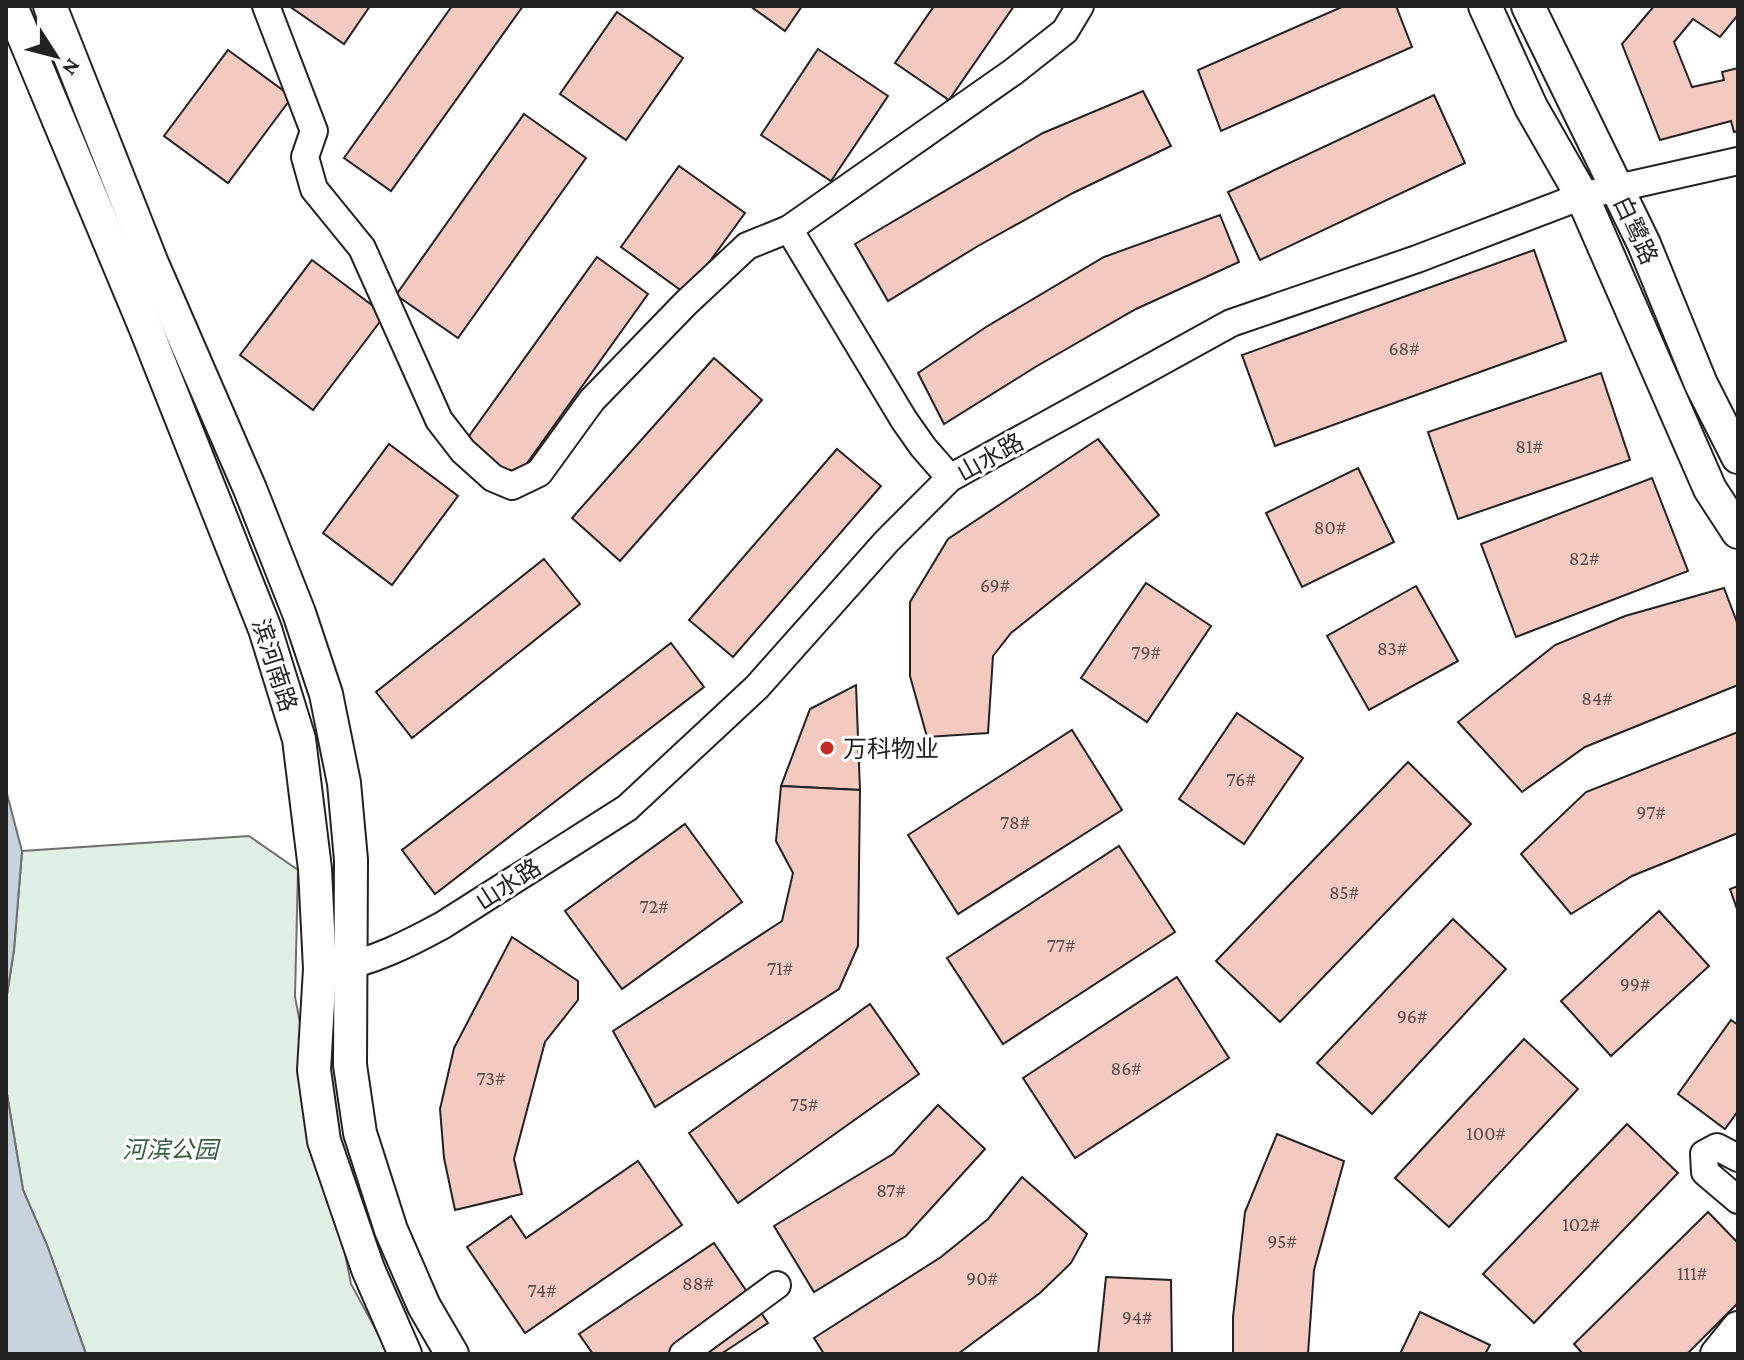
<svg xmlns="http://www.w3.org/2000/svg" width="1744" height="1360" font-family="'Crimson Pro','Noto Sans SC',serif">
  <style>
    .green { fill: #e0efe3; stroke: #6f6f6f; stroke-width: 2 }
    .water { fill: #c7d3dd; stroke: #6f6f6f; stroke-width: 2 }
    .building { fill: #f3c9c0; stroke: #222; stroke-width: 2 }
    .lines { fill: none; stroke-linecap: round; stroke-linejoin: round }
    .minor-casing { stroke: #222; stroke-width: 30 }
    .tertiary-casing { stroke: #222; stroke-width: 36 }
    .minor { stroke: #fff; stroke-width: 26 }
    .tertiary { stroke: #fff; stroke-width: 32 }
    .poi-dot { fill: #c62828; stroke: #fff; stroke-width: 3 }
    .labels { text-anchor: middle; dominant-baseline: central; stroke-width: 6; stroke-linejoin: round; paint-order: stroke }
    .number-label { font-size: 20px; fill: #564c4a }
    .street-label { font-size: 24px; fill: #222; stroke: #fff }
    .poi-label { font-size: 24px; fill: #222; stroke: #fff; text-anchor: start }
    .park-label { font-size: 24px; font-style: italic; fill: #2f5e38; stroke: #fff }
  </style>
  <rect width="100%" height="100%" fill="#fff"/>
  <path class="green" d="M249,836l49,34 -3,127 56,287 38,70h-303l-39,-109 -24,-55 -17,-102v-87l8,-51 8,-99z"/>
  <g class="water">
    <path d="M6,790l16,61 -8,99 -8,51z"/>
    <path d="M6,1088l17,102 24,55 39,109h-80z"/>
  </g>
  <g class="building">
    <path d="M289,6h81l-26,38z"/>
    <path d="M452,6h71l-132,185 -47,-33z"/>
    <path d="M750,6h52l-17,25z"/>
    <path d="M934,6h80l-65,94 -54,-37z"/>
    <path d="M1344,6h52l16,41 -191,84 -23,-61z"/>
    <path d="M1654,6h84v9l-18,22 -27,-18 -19,23 18,45 32,-7 -2,-8 16,-4v63l-4,1 -3,-11 -71,19 -38,-96z"/>
    <path d="M617,12l66,46 -57,82 -66,-46z"/>
    <path d="M818,49l70,47 -57,85 -70,-46z"/>
    <path d="M228,50l64,47 -64,86 -64,-47z"/>
    <path d="M1143,91l28,55 -98,47 -95,53 -90,55 -33,-57 188,-111z"/>
    <path d="M1434,95l31,68 -205,97 -32,-68z"/>
    <path d="M524,114l62,44 -128,180 -62,-43z"/>
    <path d="M679,166l66,47 -59,81 -65,-47z"/>
    <path d="M1220,215l19,47 -103,47 -99,57 -93,58 -26,-51 68,-46 118,-70z"/>
    <path d="M1534,250l32,91 -291,105 -33,-91z"/>
    <path d="M597,257l51,37 -133,186 -51,-37z"/>
    <path d="M312,260l73,55 -72,95 -73,-55z"/>
    <path d="M714,358l48,42 -142,161 -48,-43z"/>
    <path d="M1601,373l29,87 -172,59 -30,-87z"/>
    <path d="M1098,439l61,76 -148,118 -18,23 -5,77 -61,4 -17,-61v-74l38,-63z"/>
    <path d="M389,444l69,52 -66,89 -69,-52z"/>
    <path d="M837,449l44,37 -148,171 -44,-37z"/>
    <path d="M1358,468l36,74 -92,45 -36,-74z"/>
    <path d="M1652,478l36,93 -172,66 -35,-93z"/>
    <path d="M544,559l36,45 -168,134 -36,-46z"/>
    <path d="M1146,583l65,43 -64,96 -66,-44z"/>
    <path d="M1416,586l42,75 -89,49 -42,-74z"/>
    <path d="M1724,588l14,37v60l-153,62 -63,45 -64,-70 97,-77 70,-29z"/>
    <path d="M671,643l33,44 -269,207 -33,-44z"/>
    <path d="M856,685l4,105 -79,-4 29,-77z"/>
    <path d="M1237,713l66,45 -59,86 -65,-45z"/>
    <path d="M1072,730l50,80 -164,104 -50,-79z"/>
    <path d="M1738,732v101l-106,43 -61,38 -50,-60 65,-62z"/>
    <path d="M1408,762l63,62 -191,198 -64,-61z"/>
    <path d="M781,786l79,4 -2,156 -19,43 -184,118 -42,-76 169,-110 11,-48 -17,-32z"/>
    <path d="M685,824l57,78 -120,87 -57,-78z"/>
    <path d="M1119,846l56,86 -172,112 -56,-86z"/>
    <path d="M1738,886v26l-8,-23z"/>
    <path d="M1659,911l50,55 -98,90 -50,-55z"/>
    <path d="M1453,919l53,50 -134,145 -55,-51z"/>
    <path d="M512,937l66,44v19l-33,42 -31,117 8,35 -67,16 -11,-52 -4,-49 14,-61z"/>
    <path d="M1177,977l52,81 -154,100 -52,-80z"/>
    <path d="M870,1004l49,70 -181,129 -49,-70z"/>
    <path d="M1731,1020l7,5v86l-13,18 -47,-35z"/>
    <path d="M1524,1039l54,50 -129,138 -54,-49z"/>
    <path d="M938,1105l47,44 -79,87 -92,56 -40,-66 119,-72z"/>
    <path d="M1627,1124l51,49 -144,150 -51,-49z"/>
    <path d="M1277,1134l67,27 -30,109 -6,84h-75v-37l12,-105z"/>
    <path d="M638,1161l44,64 -157,108 -58,-86 44,-31 15,22z"/>
    <path d="M1022,1177l65,57 -16,29 -31,30 -82,61h-134l-10,-16 127,-81 47,-38z"/>
    <path d="M1708,1212l30,31v60l-51,51h-104l-9,-10z"/>
    <path d="M714,1243l54,80 -47,31h-128l-14,-20z"/>
    <path d="M1106,1277l65,3 1,74h-74z"/>
    <path d="M1420,1312l70,33 -5,9h-85z"/>
  </g>
  <g class="lines">
    <g class="minor-casing">
      <g id="minor">
        <path d="M266,6l48,125 -9,26 9,32 48,59 77,172 24,31 30,27 19,8 27,-13 53,-73 94,-97 61,-57 42,-17 224,-157 52,-41 15,-25"/>
        <path d="M789,229l115,191 19,27 27,31"/>
        <path d="M334,968c37,-5 76,-25 109,-43l184,-117 130,-121 130,-146 63,-63 281,-155 186,-64 165,-63 156,-35"/>
        <path d="M1738,1158l-21,-11 -13,7 1,18 33,28"/>
        <path d="M683,1354l94,-69"/>
      </g>
    </g>
    <g class="tertiary-casing">
      <g id="tertiary">
        <path d="M11,6l135,323 119,300 34,110 16,130 5,100 -6,101 10,71 44,128 37,85"/>
        <path d="M50,6l101,255 99,228 49,124 27,81 18,89 7,77 -1,205 10,68 31,97 33,76 28,48"/>
        <path d="M1485,6l46,101 51,89 128,293 28,43"/>
        <path d="M1528,6l116,238 57,140 37,73"/>
        <path d="M1717,1354l21,-26"/>
      </g>
    </g>
    <use href="#minor" class="minor"/>
    <use href="#tertiary" class="tertiary"/>
  </g>
  <circle class="poi-dot" cx="827" cy="748" r="8"/>
  <g class="labels">
    <g class="number-label">
      <text x="1404" y="348">68#</text>
      <text x="1529" y="446">81#</text>
      <text x="1330" y="527">80#</text>
      <text x="1584" y="558">82#</text>
      <text x="995" y="585">69#</text>
      <text x="1392" y="648">83#</text>
      <text x="1146" y="652">79#</text>
      <text x="1597" y="698">84#</text>
      <text x="1241" y="779">76#</text>
      <text x="1651" y="812">97#</text>
      <text x="1015" y="822">78#</text>
      <text x="1344" y="892">85#</text>
      <text x="654" y="906">72#</text>
      <text x="1061" y="945">77#</text>
      <text x="780" y="968">71#</text>
      <text x="1635" y="984">99#</text>
      <text x="1412" y="1016">96#</text>
      <text x="1126" y="1068">86#</text>
      <text x="491" y="1078">73#</text>
      <text x="804" y="1104">75#</text>
      <text x="1486" y="1133">100#</text>
      <text x="891" y="1190">87#</text>
      <text x="1581" y="1224">102#</text>
      <text x="1282" y="1241">95#</text>
      <text x="1692" y="1273">111#</text>
      <text x="982" y="1278">90#</text>
      <text x="698" y="1283">88#</text>
      <text x="542" y="1290">74#</text>
      <text x="1137" y="1317">94#</text>
    </g>
    <g class="street-label">
      <text transform="translate(1636 230) rotate(65)">白鹭路</text>
      <text transform="translate(990 457) rotate(-29)">山水路</text>
      <text transform="translate(275 665) rotate(72)">滨河南路</text>
      <text transform="translate(508 884) rotate(-33)">山水路</text>
    </g>
    <g class="poi-label">
      <text x="843" y="748">万科物业</text>
    </g>
    <g class="park-label">
      <text x="170" y="1149">河滨公园</text>
    </g>
  </g>
  <rect width="1744" height="1360" fill="none" stroke="#222222" stroke-width="16"/>
  <g transform="translate(56 56) rotate(126)" stroke="#ffffff" stroke-width="6" paint-order="stroke">
  <path d="M0-6L14 30L0 20L-14 30Z" fill="#222222"/>
  <text y="-12" font-size="22" font-weight="bold" text-anchor="middle" fill="#222222">N</text>
  </g>
</svg>
